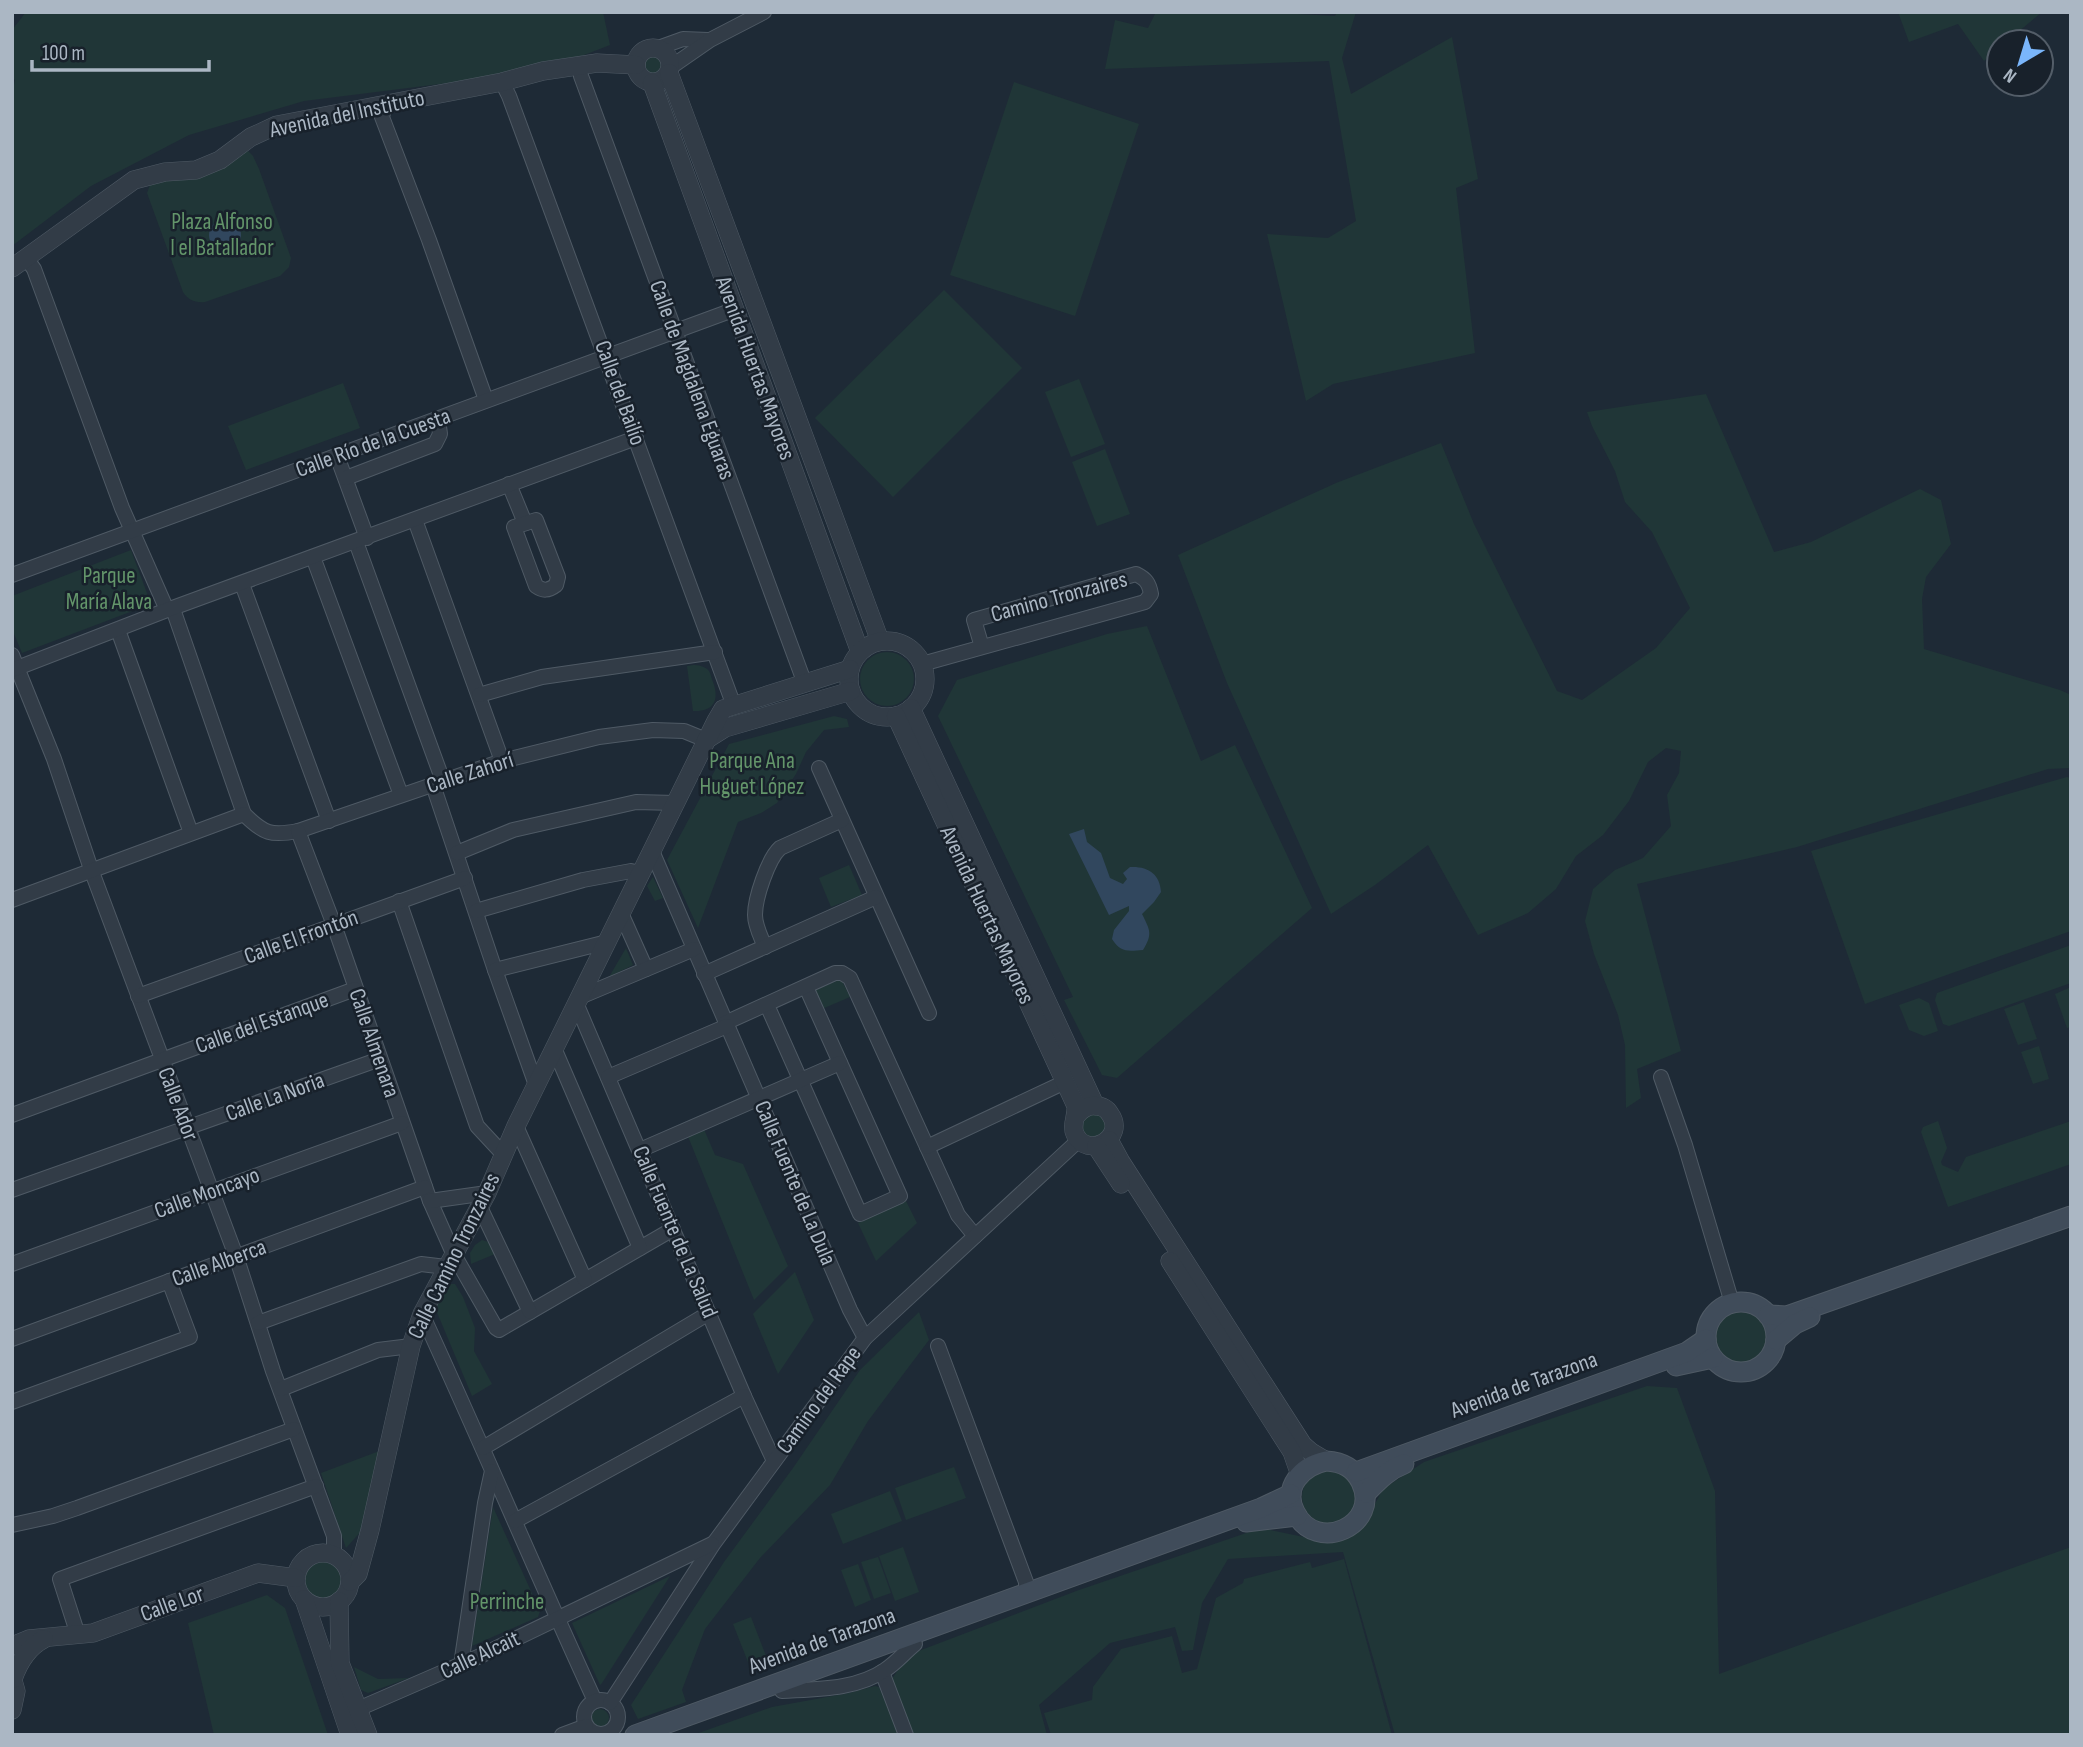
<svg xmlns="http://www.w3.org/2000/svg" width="2083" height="1747" font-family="'Sofia Sans Condensed',sans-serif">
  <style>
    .green { fill: #203637 }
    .water { fill: #31475e }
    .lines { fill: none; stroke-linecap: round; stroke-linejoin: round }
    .minor-casing { stroke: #4f5a65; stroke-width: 16 }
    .tertiary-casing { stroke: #4f5a65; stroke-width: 19 }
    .secondary-casing { stroke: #4f5a65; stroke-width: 21 }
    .minor { stroke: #323c47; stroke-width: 14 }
    .tertiary { stroke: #323c47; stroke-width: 18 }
    .secondary { stroke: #404c5a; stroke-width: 19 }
    .labels { text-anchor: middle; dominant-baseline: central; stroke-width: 5; stroke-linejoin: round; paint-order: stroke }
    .street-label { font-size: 23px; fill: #abb7c4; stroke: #18212b }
    .park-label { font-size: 23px; fill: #63956a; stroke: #18212b }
  </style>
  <rect width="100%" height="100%" fill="#1e2a36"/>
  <g class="green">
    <path d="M26,12h577l7,33 -67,26 -239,30 -115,34 -98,51 -79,60v-153l3,-13 -3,-2v-48z"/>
    <path d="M1156,12h102l77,4 2,-4h19l-14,46 9,36 101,-57 26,142 -22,9 19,165 -142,31 -27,17 -39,-167 61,4 28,-17 -27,-160 -224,8 10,-49 33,8z"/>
    <path d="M1898,12h144l-36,30h-7v6l-15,13 -26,-37 -49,18z"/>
    <circle cx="654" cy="66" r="10"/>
    <path d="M1014,82l125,42 -64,192 -125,-41z"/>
    <path d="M248,151l5,5 6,13 32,89 -2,9 -9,9 -75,26c-10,1 -17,-2 -22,-10l-36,-99 4,-11z"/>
    <path d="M944,290l78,78 -129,129 -78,-79z"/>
    <path d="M1079,379l26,65 -34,13 -26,-65z"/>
    <path d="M343,383l17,45 -114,42 -18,-44z"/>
    <path d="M1706,394l68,158 37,-10 109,-53 21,11 10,44 -25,33 -4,22 2,50 136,41 11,5v73l-23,1 -251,78 -160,37 44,167 -44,18 4,29 -15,10 -1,-63 -7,-30 -24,-61 -9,-33 8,-32 22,-19 28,-12 28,-32 -4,-31 12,-22 2,-22 -15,-3 -18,14 -19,39 -26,34 -27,21 -20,33 -28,24 -50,22 -50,-90 -53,40 -44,29 -104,-231 -49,-128 158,-72 105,-40 33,81 83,167 25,9 74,-52 34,-40 -38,-76 -27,-30 -10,-31 -23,-45 -5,-14z"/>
    <path d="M1105,449l25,65 -33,12 -25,-64z"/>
    <path d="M131,550l20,54 -129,49 -10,-24v-33z"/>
    <path d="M1147,626l54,135 34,-16 77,163 -195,170 -15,-3 -38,-75 9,-3 -135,-281 19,-36 150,-46z"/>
    <circle cx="887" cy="679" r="27"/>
    <path d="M693,665c5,0 12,1 16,6 2,3 2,7 4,11 7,19 0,30 -20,29l-6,-45z"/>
    <path d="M834,716l13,3 2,8 -25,3 -18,22 -10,22 -19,29 -16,10 -23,9 -40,106 -31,-68 62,-116z"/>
    <path d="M2067,777l4,1v153l-206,73 -54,-153z"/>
    <path d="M849,865l13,30 -31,12 -12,-29z"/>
    <path d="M653,877l10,21 -8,3 -8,-15z"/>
    <path d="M2071,945v38l-122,43 -6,-2 -8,-24 2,-7z"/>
    <path d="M626,948l7,17 -24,12z"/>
    <path d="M841,979l9,18 -28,12 -8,-18z"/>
    <path d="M2071,987v40l-4,1 -12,-34z"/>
    <path d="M1919,998l10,5 9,28 -14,5 -15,-6 -10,-25z"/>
    <path d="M2024,1002l13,37 -19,6 -14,-36z"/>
    <path d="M2039,1046l10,33 -16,5 -12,-32z"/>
    <path d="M1089,1112l13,2 6,12 -13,14 -12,-5 -3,-13z"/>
    <path d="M1938,1121l9,27 -6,14 1,3 16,7 8,-15 105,-36v43l-123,43 -27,-75 2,-5z"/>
    <path d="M703,1127l12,28 28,9 45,102 -34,34 -67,-166z"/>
    <path d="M906,1201l11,22 -41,38 -18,-38z"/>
    <path d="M482,1240l6,2 7,12 -24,10 -1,-11 5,-8z"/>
    <path d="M795,1272l19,48 -36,54 -25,-60z"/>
    <path d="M450,1284h5l8,13 12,31 -1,23 18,33 -20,12 -36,-86 -1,-3 10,-21z"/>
    <circle cx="1741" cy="1339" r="27"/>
    <path d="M919,1312l10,28 -61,81 -38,64 -70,73 -55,71 -23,61 4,12 -48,17 -7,-14 93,-143 69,-94 67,-98z"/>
    <path d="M1647,1386l30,2 38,103 4,183 352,-127v188h-676l-52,-183 -115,7 -26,44 -9,47 -11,1 -7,-24 -65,16 -71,62 8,30h-139l-16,-56 16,-24 171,-65 182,-62 67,14 23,-5 18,-22 14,-26 41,-27z"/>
    <path d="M382,1450l-18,78 -18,20 -25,-75z"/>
    <path d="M954,1467l12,31 -60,22 -11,-32z"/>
    <circle cx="1329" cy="1497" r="27"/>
    <path d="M890,1491l12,30 -59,23 -12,-30z"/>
    <path d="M493,1507l47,104 -2,6 -66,29z"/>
    <path d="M903,1547l16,45 -24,9 -16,-45z"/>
    <path d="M878,1557l13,36 -17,6 -13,-37z"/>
    <path d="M1344,1559l48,176h-341l-7,-22 48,-13 1,-13 28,-38 51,-13 10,37 15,-4 19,-71 27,-15 1,-4 66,-17 2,6z"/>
    <circle cx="323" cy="1581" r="19"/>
    <path d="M858,1564l13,36 -16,7 -14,-37z"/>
    <path d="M670,1576l-68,107 -2,2 -28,-62z"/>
    <path d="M267,1595l18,13 43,127h-114l-26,-112z"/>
    <path d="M751,1617l15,39 -18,6 -15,-38z"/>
    <path d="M354,1667l24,12 31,-1 -41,15 -7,-3z"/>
    <path d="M875,1686l4,1 20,48h-206l79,-28 77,-14z"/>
    <circle cx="600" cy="1718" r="9"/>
  </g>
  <g class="water">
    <circle cx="225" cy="235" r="16"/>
    <path d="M1084,829l3,13 14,11 9,25 13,6 4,-5 -4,-6 7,-6c18,-1 30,7 31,25l-7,10 -12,12c8,16 11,20 1,36 -15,1 -22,3 -31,-11l2,-9 15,-19v-5l-20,9 -40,-81z"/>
  </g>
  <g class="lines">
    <g class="minor-casing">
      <g id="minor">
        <path d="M658,48l25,-9 25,1"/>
        <path d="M671,67l39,-27 54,-28"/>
        <path d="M581,76l224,608"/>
        <path d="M502,82l7,14 225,610"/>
        <path d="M385,105l-3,12 47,123 57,160"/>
        <path d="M26,258l8,11 88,239 45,102"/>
        <path d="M337,456l30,82"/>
        <path d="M346,478l89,-34 5,-10 -2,-15"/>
        <path d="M509,484l16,39"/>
        <path d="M415,520l87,241"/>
        <path d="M536,520l22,57 -2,8c-8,6 -13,6 -20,1l-22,-59z"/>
        <path d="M356,542l87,239"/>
        <path d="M313,557l88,238"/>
        <path d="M12,575l721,-265"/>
        <path d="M242,584l87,237"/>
        <path d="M173,609l71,205c20,20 27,22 54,17l204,-70 97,-24 54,-7 31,1 22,9"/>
        <path d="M118,630l73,203"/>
        <path d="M12,655l42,104 38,113 144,384 37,115 61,165v19"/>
        <path d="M922,664l223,-62 6,-8c-2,-11 -5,-15 -15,-20l-162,46 8,27"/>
        <path d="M12,670l155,-60 469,-172"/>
        <path d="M479,695l63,-18 173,-25"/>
        <path d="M819,768l110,245"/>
        <path d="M433,785l62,185 41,115"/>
        <path d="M298,831l36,94 96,276 23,52 43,75 3,2 174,-101"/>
        <path d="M652,851l198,459 15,28"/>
        <path d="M457,853l56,-23 123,-28 39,1"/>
        <path d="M12,900l232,-86"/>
        <path d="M399,901l78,225 26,28"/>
        <path d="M476,911l107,-31 48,-9 10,2"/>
        <path d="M621,913l25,56"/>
        <path d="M765,947c-4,-10 -10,-21 -10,-32 0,-17 13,-56 25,-67l62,-28"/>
        <path d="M495,970l112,-28"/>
        <path d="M704,974l172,-77"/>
        <path d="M138,996l327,-118"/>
        <path d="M580,997l114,-48"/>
        <path d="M576,1003l168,393 30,65"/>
        <path d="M767,1005l93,209 40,-18 -94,-209"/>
        <path d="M725,1023l110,-50h7l8,5 108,237 17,21"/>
        <path d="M554,1048l86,200"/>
        <path d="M608,1077l119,-51"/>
        <path d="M1661,1077l24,68 47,158"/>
        <path d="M12,1115l343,-126"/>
        <path d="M516,1126l69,154"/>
        <path d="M927,1147l138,-65"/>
        <path d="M640,1150l200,-87"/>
        <path d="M12,1190l368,-131"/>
        <path d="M430,1201l57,-8"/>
        <path d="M479,1205l51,107"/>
        <path d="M12,1264l390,-141"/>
        <path d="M422,1314c59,128 114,259 173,387"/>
        <path d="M258,1323l163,-59 25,3"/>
        <path d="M12,1339l413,-152"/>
        <path d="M938,1346l88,236v12"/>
        <path d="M281,1389l97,-39 33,-4"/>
        <path d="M12,1402l178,-65 -21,-56"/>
        <path d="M483,1448l226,-135"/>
        <path d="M515,1521l229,-125"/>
        <path d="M12,1525l41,-9 24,-8 217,-79"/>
        <path d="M78,1635l-18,-56 256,-93"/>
        <path d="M461,1665l24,-162 7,-32"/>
        <path d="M882,1672l24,63"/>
        <path d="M782,1691c34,-2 74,-1 103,-21 11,-7 20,-18 30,-26"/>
        <circle cx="601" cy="1717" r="17"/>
        <path d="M610,1703l104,-160 151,-205 214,-198"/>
        <path d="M358,1709l122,-53 232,-112"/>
        <path d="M562,1735l24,-9"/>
      </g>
    </g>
    <g class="tertiary-casing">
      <g id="tertiary">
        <circle cx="653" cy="65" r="17"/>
        <path d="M669,73l211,568"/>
        <path d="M652,83l208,569"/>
        <path d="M12,268l122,-88 31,-8 31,-2 24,-10 31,-23 26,-12 225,-43 41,-11 54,-8 39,2"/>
        <circle cx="887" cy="679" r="38"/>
        <path d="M911,708l184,397"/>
        <path d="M896,716l180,390c1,10 -5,19 -1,28 12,26 52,4 35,-20 -3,-5 -8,-8 -14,-8 -8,-1 -14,3 -19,9"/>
        <path d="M706,740l19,-12 126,-37"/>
        <path d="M1109,1140l12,22 182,283 8,7 15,9"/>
        <path d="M1096,1146l25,38"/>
        <path d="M1170,1261l122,191 8,23"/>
        <circle cx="323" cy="1580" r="27"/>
        <path d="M350,1582l8,-8 12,-44 41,-184 11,-32 65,-121 29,-67 200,-405 7,-12 127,-40"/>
        <path d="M304,1599l46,136"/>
        <path d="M339,1601l1,62 28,72"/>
        <path d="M12,1646l17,-7 64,-6 165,-60 38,5"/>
        <path d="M12,1677l4,14 -4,19"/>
        <path d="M13,1679c6,-17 15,-32 31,-40"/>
      </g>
    </g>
    <g class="secondary-casing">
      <g id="secondary">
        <circle cx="1741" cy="1337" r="35"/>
        <path d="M1768,1315l19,1 284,-100"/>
        <path d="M1776,1340l19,-16 15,-7"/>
        <path d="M1676,1366l37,-8"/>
        <path d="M1326,1461c17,1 28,7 35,21 21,43 -45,73 -66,30 -13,-25 7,-46 31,-51z"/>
        <path d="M1356,1472l331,-120 19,-13"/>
        <path d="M1366,1493c12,-12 22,-23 38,-29"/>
        <path d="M1246,1522l51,-6"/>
        <path d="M635,1735l626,-227 30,-14"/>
      </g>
    </g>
    <use href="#minor" class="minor"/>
    <use href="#tertiary" class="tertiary"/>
    <use href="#secondary" class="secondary"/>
  </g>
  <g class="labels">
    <g class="street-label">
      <text transform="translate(347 114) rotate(-12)">Avenida del Instituto</text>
      <text transform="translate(755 368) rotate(70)">Avenida Huertas Mayores</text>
      <text transform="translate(692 380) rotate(70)">Calle de Magdalena Eguaras</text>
      <text transform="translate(620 393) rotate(70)">Calle del Bailío</text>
      <text transform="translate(373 443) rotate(-20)">Calle Río de la Cuesta</text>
      <text transform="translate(1059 597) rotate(-15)">Camino Tronzaires</text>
      <text transform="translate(470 773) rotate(-18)">Calle Zahorí</text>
      <text transform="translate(987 915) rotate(65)">Avenida Huertas Mayores</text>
      <text transform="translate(301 937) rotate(-20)">Calle El Frontón</text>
      <text transform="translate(262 1023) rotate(-20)">Calle del Estanque</text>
      <text transform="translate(374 1043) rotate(71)">Calle Almenara</text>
      <text transform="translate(275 1097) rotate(-20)">Calle La Noria</text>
      <text transform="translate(178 1104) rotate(69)">Calle Ador</text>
      <text transform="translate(795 1183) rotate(67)">Calle Fuente de La Dula</text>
      <text transform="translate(207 1193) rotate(-20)">Calle Moncayo</text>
      <text transform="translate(675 1232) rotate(67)">Calle Fuente de La Salud</text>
      <text transform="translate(454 1256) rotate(-64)">Calle Camino Tronzaires</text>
      <text transform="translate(219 1263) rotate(-20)">Calle Alberca</text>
      <text transform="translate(1524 1385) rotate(-20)">Avenida de Tarazona</text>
      <text transform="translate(819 1400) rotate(-54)">Camino del Rape</text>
      <text transform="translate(172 1604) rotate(-20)">Calle Lor</text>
      <text transform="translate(822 1641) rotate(-20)">Avenida de Tarazona</text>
      <text transform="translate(480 1655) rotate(-25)">Calle Alcait</text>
    </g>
    <g class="park-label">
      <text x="222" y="222">Plaza Alfonso<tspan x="222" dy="26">I el Batallador</tspan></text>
      <text x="109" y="576">Parque<tspan x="109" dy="26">María Alava</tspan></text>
      <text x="752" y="761">Parque Ana<tspan x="752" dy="26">Huguet López</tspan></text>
      <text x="507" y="1602">Perrinche</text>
    </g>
  </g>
  <rect width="2083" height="1747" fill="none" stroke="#abb7c4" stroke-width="28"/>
  <g transform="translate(2020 63) rotate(218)"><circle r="33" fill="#18212b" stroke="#535d68" stroke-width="2"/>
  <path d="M0-5L12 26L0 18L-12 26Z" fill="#7ab6fb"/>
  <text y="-10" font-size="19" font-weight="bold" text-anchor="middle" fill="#abb7c4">N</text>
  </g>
  <path d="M32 60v10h177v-10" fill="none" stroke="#abb7c4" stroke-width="3.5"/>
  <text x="42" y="60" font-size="21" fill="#abb7c4" stroke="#18212b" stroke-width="5" paint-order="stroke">100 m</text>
</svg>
